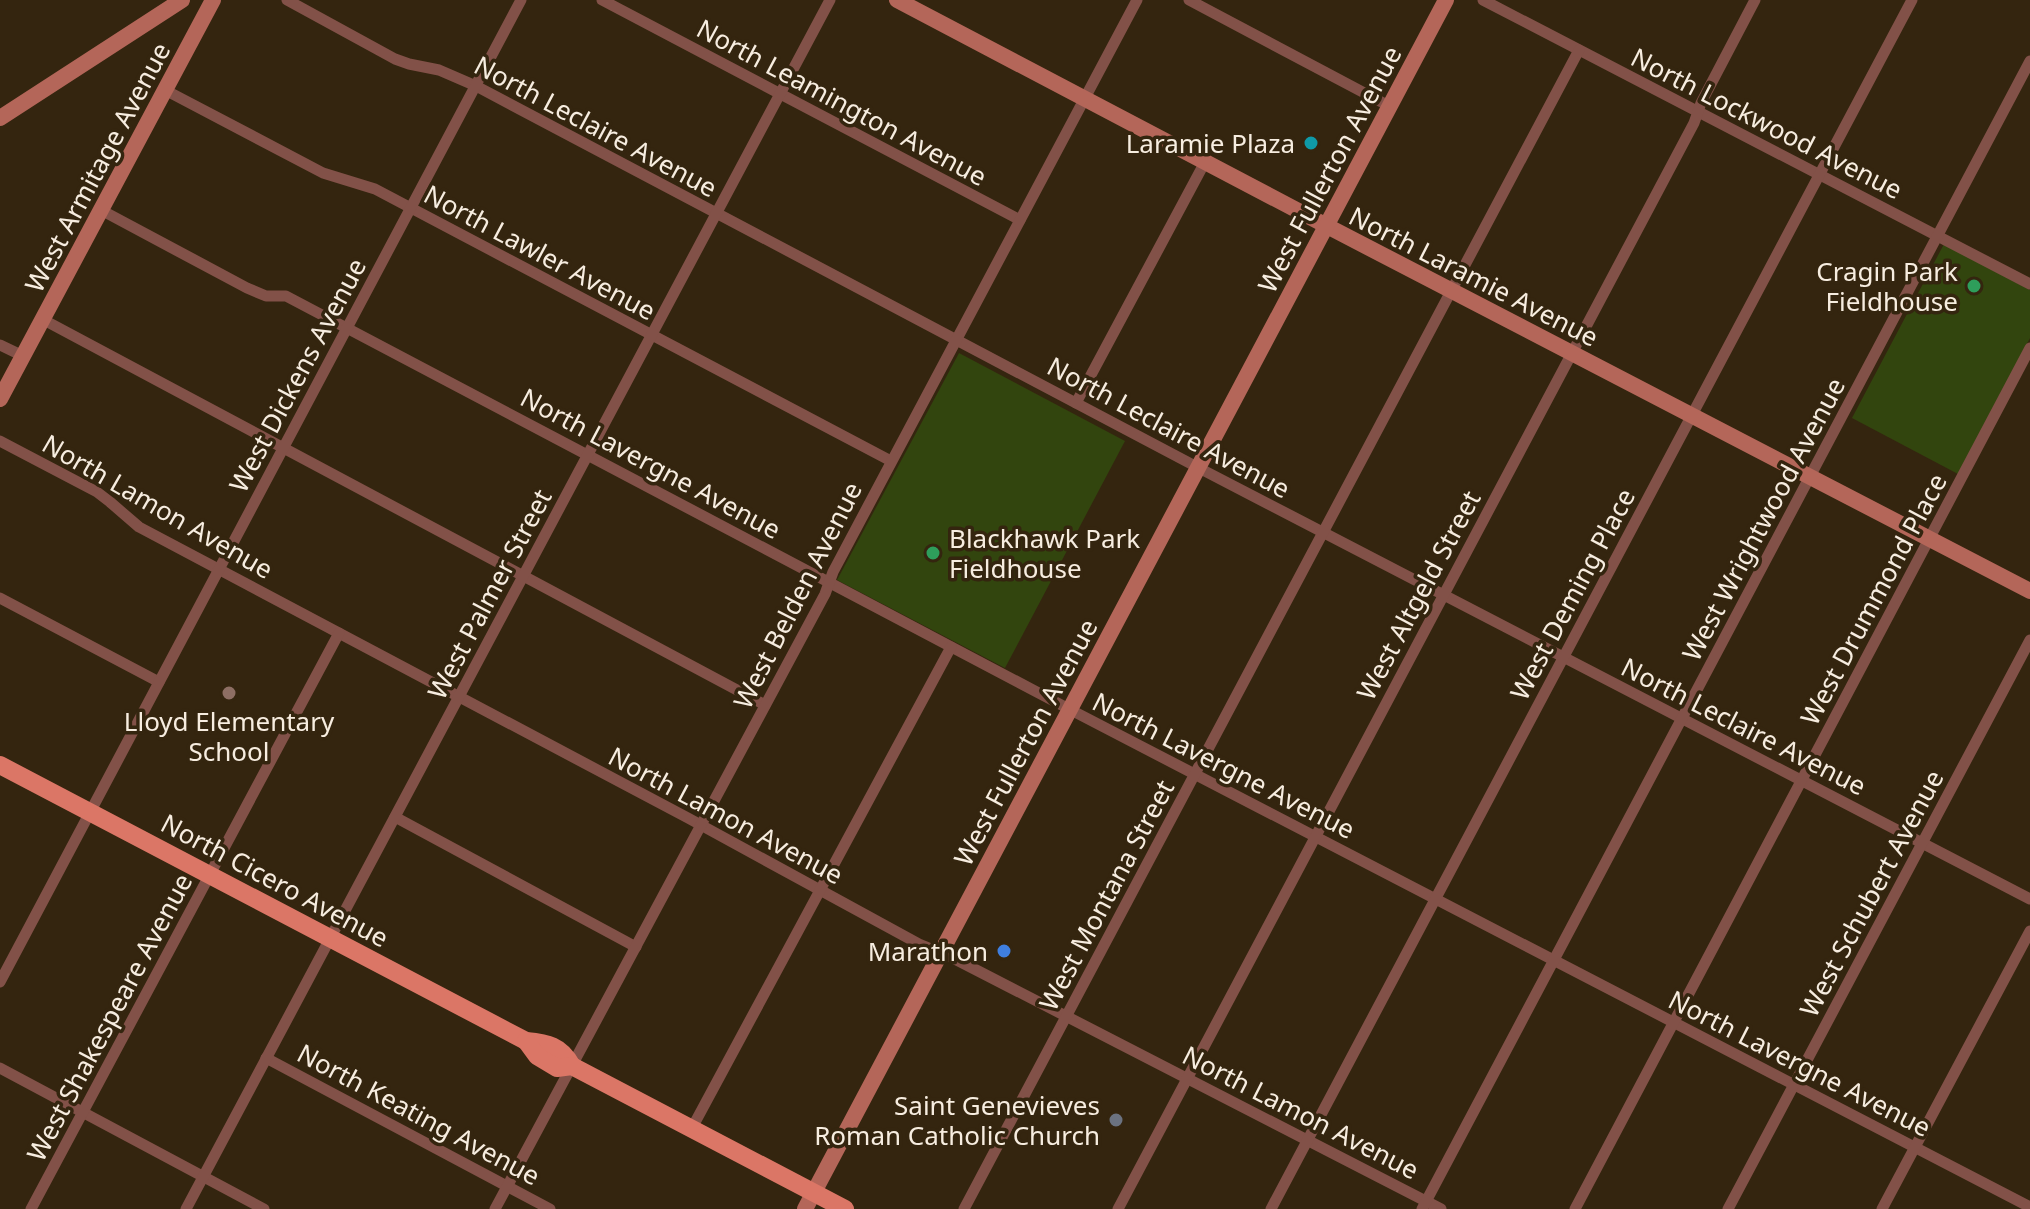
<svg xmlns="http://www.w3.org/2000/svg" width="2030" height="1209" font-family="'Noto Sans',sans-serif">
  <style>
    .green { fill: #32450e }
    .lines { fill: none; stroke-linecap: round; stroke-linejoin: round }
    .street { stroke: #825148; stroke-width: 11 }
    .secondary { stroke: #b46659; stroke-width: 16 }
    .primary { stroke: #db7666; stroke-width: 18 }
    .culture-dot { fill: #0f9aa8; stroke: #34250f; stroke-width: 3 }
    .leisure-dot { fill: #2e9e5b; stroke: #34250f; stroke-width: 3 }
    .education-dot { fill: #8d6e63; stroke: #34250f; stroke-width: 3 }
    .shop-dot { fill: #3f7fe0; stroke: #34250f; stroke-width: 3 }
    .worship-dot { fill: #6b7280; stroke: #34250f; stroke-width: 3 }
    .labels { text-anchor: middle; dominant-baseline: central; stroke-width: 7; stroke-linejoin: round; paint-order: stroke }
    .street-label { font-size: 26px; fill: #f7ede0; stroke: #34250f }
    .poi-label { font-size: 26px; fill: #f7ede0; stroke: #34250f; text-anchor: end }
  </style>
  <rect width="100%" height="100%" fill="#34250f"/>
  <g class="green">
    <path d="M1944,244l86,46v48l-72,136 -106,-56z"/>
    <path d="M959,353l166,88 -120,227 -168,-88z"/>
  </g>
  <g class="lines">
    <g class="street">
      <path d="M287,0l108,59 14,5 30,6 37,16 721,381 833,432"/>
      <path d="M602,0l418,220"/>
      <path d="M1189,0l200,106"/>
      <path d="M1483,0l547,284"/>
      <path d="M165,90l158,83 52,16 516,272"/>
      <path d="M101,210l146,78 19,8h20l783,413 961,498"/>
      <path d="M42,319l723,386"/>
      <path d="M0,345l23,11"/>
      <path d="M1076,403l129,-241"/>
      <path d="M0,441l97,51 13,10 29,25 549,291 231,126 32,13 490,252"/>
      <path d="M0,598l159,84"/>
      <path d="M395,817l241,130"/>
      <path d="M0,982l521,-982"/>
      <path d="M266,1058l284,151"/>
      <path d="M0,1068l264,141"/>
      <path d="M692,1128l259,-481"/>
      <path d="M31,1209l308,-576"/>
      <path d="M186,1209l644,-1209"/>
      <path d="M495,1209l330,-615 8,-22 304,-572"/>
      <path d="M964,1209l615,-1159"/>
      <path d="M1118,1209l576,-1086 7,-20 54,-103"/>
      <path d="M1271,1209l641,-1209"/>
      <path d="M1422,1209l608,-1148"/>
      <path d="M1575,1209l455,-861"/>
      <path d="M1728,1209l302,-569"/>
      <path d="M1882,1209l148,-278"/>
    </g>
    <g class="secondary">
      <path d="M897,0l428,225 705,366"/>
      <path d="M0,118l182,-118"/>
      <path d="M0,399l213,-399"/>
      <path d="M805,1209l641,-1209"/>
    </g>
    <g class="primary">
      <path d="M0,765l526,276c21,2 35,4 46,25"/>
      <path d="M526,1041l11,15 20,12 15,-2 273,143"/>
    </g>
  </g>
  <circle class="culture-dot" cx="1311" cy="143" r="8"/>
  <g class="leisure-dot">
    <circle cx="1974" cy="286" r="8"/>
    <circle cx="933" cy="553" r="8"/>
  </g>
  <circle class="education-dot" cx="229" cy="693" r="8"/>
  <circle class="shop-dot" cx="1004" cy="951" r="8"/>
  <circle class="worship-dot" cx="1116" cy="1120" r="8"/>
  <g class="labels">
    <g class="street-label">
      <text transform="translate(842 102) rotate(28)">North Leamington Avenue</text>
      <text transform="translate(1767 123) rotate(27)">North Lockwood Avenue</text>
      <text transform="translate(596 126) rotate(28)">North Leclaire Avenue</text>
      <text transform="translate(97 167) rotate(-62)">West Armitage Avenue</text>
      <text transform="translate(1329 169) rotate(-62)">West Fullerton Avenue</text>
      <text transform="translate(540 252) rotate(28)">North Lawler Avenue</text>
      <text transform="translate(1474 276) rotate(27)">North Laramie Avenue</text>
      <text transform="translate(297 375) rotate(-62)">West Dickens Avenue</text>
      <text transform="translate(1169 427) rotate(28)">North Leclaire Avenue</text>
      <text transform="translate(651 463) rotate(28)">North Lavergne Avenue</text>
      <text transform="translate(158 506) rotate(30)">North Lamon Avenue</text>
      <text transform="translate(1763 519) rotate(-62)">West Wrightwood Avenue</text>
      <text transform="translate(489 594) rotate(-62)">West Palmer Street</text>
      <text transform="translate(1572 594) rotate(-62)">West Deming Place</text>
      <text transform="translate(797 595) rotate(-63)">West Belden Avenue</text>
      <text transform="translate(1418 595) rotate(-62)">West Altgeld Street</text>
      <text transform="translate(1873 599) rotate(-62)">West Drummond Place</text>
      <text transform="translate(1744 726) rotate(27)">North Leclaire Avenue</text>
      <text transform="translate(1025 742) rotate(-62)">West Fullerton Avenue</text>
      <text transform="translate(1224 765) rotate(27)">North Lavergne Avenue</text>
      <text transform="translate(726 815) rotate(28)">North Lamon Avenue</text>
      <text transform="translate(275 880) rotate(28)">North Cicero Avenue</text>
      <text transform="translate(1871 893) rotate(-62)">West Schubert Avenue</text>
      <text transform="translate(1106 895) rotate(-62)">West Montana Street</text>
      <text transform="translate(109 1017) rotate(-62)">West Shakespeare Avenue</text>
      <text transform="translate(1800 1063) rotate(27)">North Lavergne Avenue</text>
      <text transform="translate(1301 1112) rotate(27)">North Lamon Avenue</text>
      <text transform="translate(419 1114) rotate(28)">North Keating Avenue</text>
    </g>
    <g class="poi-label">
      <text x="1295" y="143">Laramie Plaza</text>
      <text x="1958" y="271">Cragin Park<tspan x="1958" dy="30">Fieldhouse</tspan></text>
      <text x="949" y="538" text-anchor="start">Blackhawk Park<tspan x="949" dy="30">Fieldhouse</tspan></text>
      <text x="229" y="721" text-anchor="middle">Lloyd Elementary<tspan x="229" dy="30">School</tspan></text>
      <text x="988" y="951">Marathon</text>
      <text x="1100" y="1105">Saint Genevieves<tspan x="1100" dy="30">Roman Catholic Church</tspan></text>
    </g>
  </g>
</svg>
